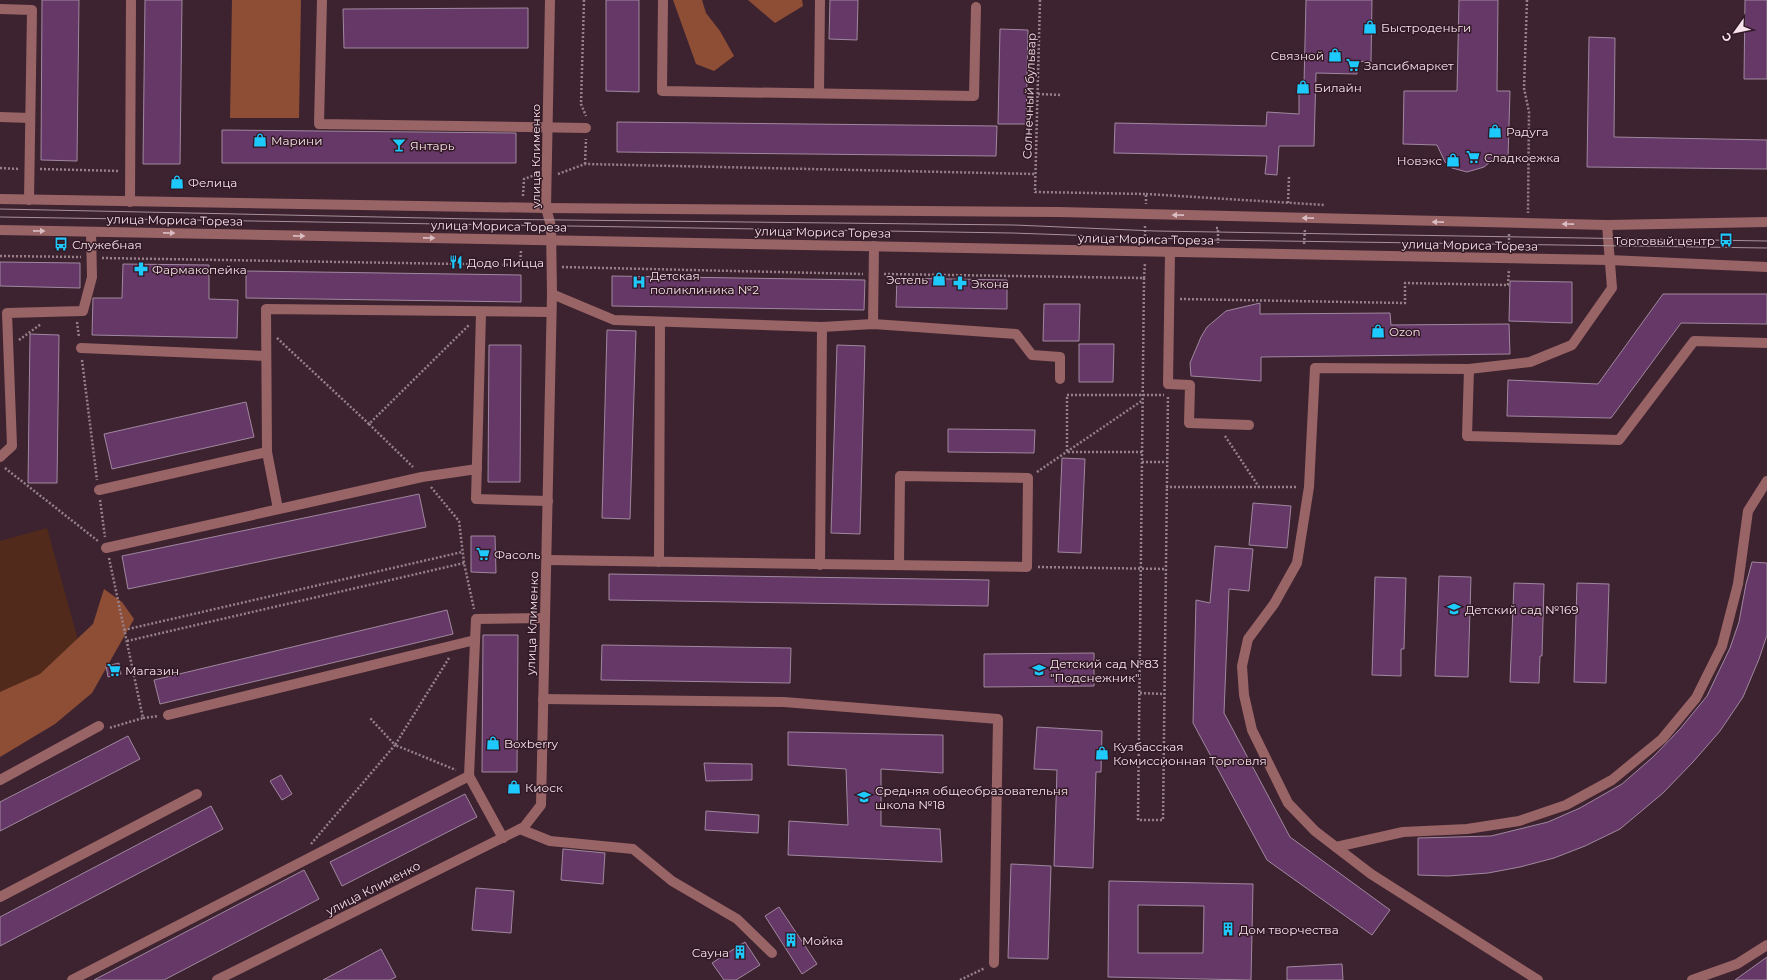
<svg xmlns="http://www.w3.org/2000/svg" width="1767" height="980" font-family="Montserrat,sans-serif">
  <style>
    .green { fill: #512a1b }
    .forest { fill: #8e4e35 }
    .building { fill: #663867; stroke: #9f889f; fill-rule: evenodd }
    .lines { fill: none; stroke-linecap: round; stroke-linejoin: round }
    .path { stroke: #97808a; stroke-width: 2.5; stroke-dasharray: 2 2; stroke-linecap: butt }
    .minor { stroke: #996466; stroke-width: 10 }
    .tram { stroke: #a7919b; stroke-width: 1 }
    .oneway { fill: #dabdc3 }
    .labels { text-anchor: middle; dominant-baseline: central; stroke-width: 3; stroke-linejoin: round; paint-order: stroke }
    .poi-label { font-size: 12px; fill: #f6e3eb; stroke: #321925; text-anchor: start }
    .street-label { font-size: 12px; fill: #f6e3eb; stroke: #321925 }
  </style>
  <rect width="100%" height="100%" fill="#3d232f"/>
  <path class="green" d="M47,528l42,152 -89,25v-164z"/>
  <g class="forest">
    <path d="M232,0h69l-2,118h-69z"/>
    <path d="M673,0h29l4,13 14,18 14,25 -20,15 -18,-7z"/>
    <path d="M748,0h54l1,6 -28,17z"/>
    <path d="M104,589l18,13 12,17 -42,74 -37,31 -55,33v-65l40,-18 53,-50z"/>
  </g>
  <g class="building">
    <path d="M42,0h37l-2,161 -36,-1z"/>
    <path d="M145,0h37l-2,164h-37z"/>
    <path d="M606,0h33v92l-33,-1z"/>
    <path d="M830,0h28l-1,40 -28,-1z"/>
    <path d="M1306,0h66l-1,62 -14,-1v13l-41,-1 -2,73h-35l-2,29 -12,-1 2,-18 -153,-3 1,-30 151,3 1,-14 32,2v-30h5z"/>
    <path d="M1459,0h39l-1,91h13l-2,67h-13l-11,9 -17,5 -15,-4 -7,-6 -8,-17 -34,-1 1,-53h53z"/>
    <path d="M1745,0h22v79h-23z"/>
    <path d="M528,8v40h-184l-1,-39z"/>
    <path d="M1000,29l28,1 -2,94h-28z"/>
    <path d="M1589,37l26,1 -1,99 153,3v29l-180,-2z"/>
    <path d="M617,122l380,4 -1,30 -379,-4z"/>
    <path d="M222,130l294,3v30h-294z"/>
    <path d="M0,262l80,1v25l-80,-2z"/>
    <path d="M123,264l86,1v34l29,1 -1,38 -145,-3 1,-37h29z"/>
    <path d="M246,271l275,4v27l-275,-4z"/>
    <path d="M612,276l253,4 -1,30 -252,-4z"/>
    <path d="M897,278l110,2v29l-111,-2z"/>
    <path d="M1510,281l62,1v41l-63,-2z"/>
    <path d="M1663,294h104v30l-86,-1 -70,95 -104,-2 1,-36 90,4z"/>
    <path d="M1260,303v11l130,-1 1,12 118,-1 1,30 -249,3v24l-70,-5 -1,-13 11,-26 6,-10 19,-16z"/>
    <path d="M1044,304h36l-1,37h-36z"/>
    <path d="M607,330l29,1 -6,188 -28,-1z"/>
    <path d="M30,334l29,1 -2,148h-29z"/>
    <path d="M1079,344h35l-1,38h-34z"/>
    <path d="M489,345h32l-1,137h-32z"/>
    <path d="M837,345l28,1 -5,188 -29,-1z"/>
    <path d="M246,402l8,35 -142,32 -8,-35z"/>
    <path d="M948,429l87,1 -1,23 -86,-1z"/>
    <path d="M1062,458l23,1 -4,94 -23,-1z"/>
    <path d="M419,494l7,33 -298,62 -6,-33z"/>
    <path d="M1253,503l38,3 -4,42 -38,-3z"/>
    <path d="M471,536h24l1,37 -25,-1z"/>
    <path d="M1215,546l38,3 -4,42 -20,-2 -5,124 66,124 100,73 -18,25 -105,-75 -74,-137 3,-123 14,3z"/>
    <path d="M1752,562l15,1v72l-8,24 -16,38 -23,34 -27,31 -30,31 -43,36 -35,17 -31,12 -34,9 -32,6 -40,3 -30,-1v-37l73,-2 57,-14 32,-14 42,-24 31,-27 27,-28 27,-33 23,-48 9,-26 7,-38z"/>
    <path d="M609,574l380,6 -1,26 -379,-6z"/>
    <path d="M1439,576l32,1 -3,100 -33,-1z"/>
    <path d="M1375,577l31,1 -2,71h-3v27l-29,-1z"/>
    <path d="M1514,583l30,1 -2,72h-2l-1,27 -29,-1z"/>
    <path d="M1577,583l32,1 -3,99 -32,-1z"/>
    <path d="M447,610l6,24 -293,70 -6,-24z"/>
    <path d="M483,635h35l-1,137h-35z"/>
    <path d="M602,645l189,3 -1,35 -189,-3z"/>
    <path d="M1094,653v33l-110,1v-33z"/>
    <path d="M119,663l2,11 -13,3 -2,-11z"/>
    <path d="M1037,727l65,4 -1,41h-5l-3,96 -39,-2 3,-96 -23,-1z"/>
    <path d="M788,732l155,3v38l-62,-4v57l59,3 2,33 -154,-7 1,-34 59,4 -2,-56 -58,-4z"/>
    <path d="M128,736l12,23 -140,72v-29z"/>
    <path d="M704,763l48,1v16l-46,1z"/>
    <path d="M281,775l11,19 -10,6 -12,-19z"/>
    <path d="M465,794l12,23 -135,69 -12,-24z"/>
    <path d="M211,806l12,23 -223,117v-29z"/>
    <path d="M706,811l53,4 -1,18 -53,-3z"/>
    <path d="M563,849l42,4 -2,31 -42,-4z"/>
    <path d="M1011,864l40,2 -3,93 -40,-1z"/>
    <path d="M304,870l15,29 -155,81h-70z"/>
    <path d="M1109,881l144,3 -2,96 -143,-3zM1138,905l66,1 -1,47h-65z"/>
    <path d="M476,888l38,3 -3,42 -39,-3z"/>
    <path d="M779,907l38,57 -15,10 -37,-58z"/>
    <path d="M745,942l15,23 -24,15h-12l-12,-17z"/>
    <path d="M381,949l15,28 -6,3h-67z"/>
    <path d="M1767,957v23h-32z"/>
    <path d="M1342,964l1,16h-56v-13z"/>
  </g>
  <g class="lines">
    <g class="path">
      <path d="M584,0l-3,104 5,12"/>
      <path d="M1040,0l-5,192 111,2v10"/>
      <path d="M1527,0l-3,88 5,24 -1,101"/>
      <path d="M1038,94l24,1"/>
      <path d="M585,164l1,-25"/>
      <path d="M0,168l19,1"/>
      <path d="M40,169l79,2"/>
      <path d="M558,174l27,-10 450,10"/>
      <path d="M1146,194l179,11"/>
      <path d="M523,196l1,-17 11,-4"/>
      <path d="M1288,203l1,-26"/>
      <path d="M1216,228h2v15"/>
      <path d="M1145,240v-15"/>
      <path d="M1304,244l1,-15"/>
      <path d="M1509,248v-15"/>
      <path d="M521,251l-1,14 21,1"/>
      <path d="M0,256l81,1"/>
      <path d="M102,258l418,7"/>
      <path d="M562,267l301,7"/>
      <path d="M884,274l260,4 1,-15"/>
      <path d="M1144,278l-6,542h25l5,-425"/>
      <path d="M1180,299l225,4v-20l103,2 1,-16"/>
      <path d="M77,322l2,15"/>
      <path d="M277,338l92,86 100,-99"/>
      <path d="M19,340l22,-16"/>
      <path d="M82,360l15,120"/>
      <path d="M369,424l44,43"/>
      <path d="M1225,436l34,51"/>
      <path d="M1142,452h-75v-57h97"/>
      <path d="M1142,462h25"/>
      <path d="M5,468l93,73"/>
      <path d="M1037,472l106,-72"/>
      <path d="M431,487l28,34 5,42 10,46"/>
      <path d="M1166,487h132"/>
      <path d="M100,500l5,37"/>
      <path d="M109,558l34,160 -34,10"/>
      <path d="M1038,567l128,2"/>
      <path d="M124,630l338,-78"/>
      <path d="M127,641l337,-78"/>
      <path d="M449,658l-54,87 61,25"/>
      <path d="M1140,693l24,1"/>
      <path d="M143,718l15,-2"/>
      <path d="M311,844l84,-99 -25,-27"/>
      <path d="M960,980l25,-12"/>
    </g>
    <g class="minor">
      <path d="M322,0l-3,124 267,4"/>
      <path d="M663,0l-1,91 312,5 2,-89"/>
      <path d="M0,9l32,1 -3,190"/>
      <path d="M819,93l1,-93"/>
      <path d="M0,117l30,1"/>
      <path d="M0,199l546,9 513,4 548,13 160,-3"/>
      <path d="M130,202l1,-202"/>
      <path d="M0,230l1609,30 158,7"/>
      <path d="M1170,252l-2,132 22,1 -1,38 60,2"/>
      <path d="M552,294l62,26 208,7 51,-3 143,10 16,21 28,2v22"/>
      <path d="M481,313l-5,186 72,2"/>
      <path d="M873,324l1,-78"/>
      <path d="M81,348l185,8"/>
      <path d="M1469,369l-2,67 152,4 75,-99 73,2"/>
      <path d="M267,452l11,57"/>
      <path d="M0,457l12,-11 -5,-133 76,-2 9,-34 -1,-45"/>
      <path d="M99,490l168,-38 -1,-143 284,3"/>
      <path d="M106,548l316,-71 55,-8"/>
      <path d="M547,560l480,7 1,-89 -128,-2 -1,89"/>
      <path d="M659,562l1,-240"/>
      <path d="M820,565l2,-238"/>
      <path d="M543,699l241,3 214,17 -4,244"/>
      <path d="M168,715l307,-75"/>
      <path d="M469,776l34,62"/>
      <path d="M0,780l99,-54"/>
      <path d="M520,829l30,12 83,8 39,32 65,38 35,34"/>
      <path d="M1336,847l67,-15 64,-3 52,-8 47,-16 46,-25 50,-41 34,-41 26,-52 16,-62 10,-73 19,-30"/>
      <path d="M0,897l197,-103"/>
      <path d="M72,980l397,-204 7,-157 69,-1"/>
      <path d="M217,980l303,-151 4,-2 17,-22 11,-511 -1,-68 -5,-18 4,-208"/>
      <path d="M1538,980l-167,-106 -56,-43 -27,-28 -36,-73 -8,-35 -2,-29 6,-27 26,-35 23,-41 12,-76 6,-119 154,1 61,-7 42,-17 40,-57 -5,-63"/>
      <path d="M1692,980l45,-16 30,-19"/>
    </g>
    <g class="tram">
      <path d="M0,209l474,10 540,6 141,6 612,10"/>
      <path d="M0,217l1012,16 200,7 555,8"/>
    </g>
  </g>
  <defs><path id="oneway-solid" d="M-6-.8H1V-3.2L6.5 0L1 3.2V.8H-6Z"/></defs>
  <g class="oneway">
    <use href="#oneway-solid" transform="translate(1178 215) rotate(-179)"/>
    <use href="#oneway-solid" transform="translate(1308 218) rotate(-179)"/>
    <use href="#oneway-solid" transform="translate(1438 222) rotate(-179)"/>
    <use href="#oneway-solid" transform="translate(1568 224) rotate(-179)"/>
    <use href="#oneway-solid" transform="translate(39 231) rotate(1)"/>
    <use href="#oneway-solid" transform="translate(169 233) rotate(1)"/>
    <use href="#oneway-solid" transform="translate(299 236) rotate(1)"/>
    <use href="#oneway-solid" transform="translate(429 238) rotate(1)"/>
  </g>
  <defs>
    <g id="shop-bare" transform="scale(1.08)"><path d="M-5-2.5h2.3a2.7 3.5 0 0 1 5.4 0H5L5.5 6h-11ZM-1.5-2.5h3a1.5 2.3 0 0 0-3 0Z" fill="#1dc9fd" stroke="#321925" stroke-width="2.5" paint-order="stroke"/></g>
    <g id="supermarket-bare" transform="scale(1.08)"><path d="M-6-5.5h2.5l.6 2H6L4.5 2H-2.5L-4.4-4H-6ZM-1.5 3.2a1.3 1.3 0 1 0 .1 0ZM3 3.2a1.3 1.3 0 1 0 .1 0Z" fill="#1dc9fd" stroke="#321925" stroke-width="2.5" paint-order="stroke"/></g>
    <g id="bar-bare" transform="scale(1.08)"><path d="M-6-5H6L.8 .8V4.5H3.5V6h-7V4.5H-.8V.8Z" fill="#1dc9fd" stroke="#321925" stroke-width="2.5" paint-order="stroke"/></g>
    <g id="bus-bare" transform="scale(1.08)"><path d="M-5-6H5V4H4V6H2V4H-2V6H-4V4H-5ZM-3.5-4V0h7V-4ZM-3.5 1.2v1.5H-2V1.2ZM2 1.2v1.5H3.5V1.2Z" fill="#1dc9fd" stroke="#321925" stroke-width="2.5" paint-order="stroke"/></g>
    <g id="restaurant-bare" transform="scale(1.08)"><path d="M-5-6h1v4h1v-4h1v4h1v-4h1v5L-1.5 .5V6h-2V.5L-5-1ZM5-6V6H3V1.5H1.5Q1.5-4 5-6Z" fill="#1dc9fd" stroke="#321925" stroke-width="2.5" paint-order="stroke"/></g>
    <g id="pharmacy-bare" transform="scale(1.08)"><path d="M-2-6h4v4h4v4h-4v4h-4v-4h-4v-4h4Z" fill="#1dc9fd" stroke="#321925" stroke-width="2.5" paint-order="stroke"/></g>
    <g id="hospital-bare" transform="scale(1.08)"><path d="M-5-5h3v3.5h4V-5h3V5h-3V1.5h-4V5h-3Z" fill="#1dc9fd" stroke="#321925" stroke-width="2.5" paint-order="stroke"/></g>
    <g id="school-bare" transform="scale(1.08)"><path d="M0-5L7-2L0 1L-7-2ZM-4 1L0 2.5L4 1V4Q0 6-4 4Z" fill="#1dc9fd" stroke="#321925" stroke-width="2.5" paint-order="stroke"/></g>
    <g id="building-bare" transform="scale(1.08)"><path d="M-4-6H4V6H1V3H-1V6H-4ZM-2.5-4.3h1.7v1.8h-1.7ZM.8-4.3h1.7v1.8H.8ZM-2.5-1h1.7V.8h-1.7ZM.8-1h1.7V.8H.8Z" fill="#1dc9fd" stroke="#321925" stroke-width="2.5" paint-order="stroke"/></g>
  </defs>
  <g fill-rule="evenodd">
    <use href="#shop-bare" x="1370" y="27"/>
    <use href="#shop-bare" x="1335" y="55"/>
    <use href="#supermarket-bare" x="1353" y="65"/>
    <use href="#shop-bare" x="1303" y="87"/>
    <use href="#shop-bare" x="1495" y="131"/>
    <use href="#shop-bare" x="260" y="140"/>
    <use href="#bar-bare" x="399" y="145"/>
    <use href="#supermarket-bare" x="1473" y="157"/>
    <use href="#shop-bare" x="1453" y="160"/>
    <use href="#shop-bare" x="177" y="182"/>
    <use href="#bus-bare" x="1726" y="240"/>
    <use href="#bus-bare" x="61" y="244"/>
    <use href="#restaurant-bare" x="456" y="262"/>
    <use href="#pharmacy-bare" x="141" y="269"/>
    <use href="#shop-bare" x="939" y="279"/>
    <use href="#hospital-bare" x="639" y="282"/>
    <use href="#pharmacy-bare" x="960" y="283"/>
    <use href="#shop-bare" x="1378" y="331"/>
    <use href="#supermarket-bare" x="483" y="554"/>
    <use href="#school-bare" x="1454" y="609"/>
    <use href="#supermarket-bare" x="114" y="670"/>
    <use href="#school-bare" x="1039" y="670"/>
    <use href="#shop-bare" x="493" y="743"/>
    <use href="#shop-bare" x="1102" y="753"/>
    <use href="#shop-bare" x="514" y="787"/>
    <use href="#school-bare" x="864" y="797"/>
    <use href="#building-bare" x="1228" y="929"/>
    <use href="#building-bare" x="791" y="940"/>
    <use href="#building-bare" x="740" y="952"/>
  </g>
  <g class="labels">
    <g class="poi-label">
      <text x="1381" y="27">Быстроденьги</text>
      <text x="1324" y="55" text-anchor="end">Связной</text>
      <text x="1364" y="65">Запсибмаркет</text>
      <text x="1314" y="87">Билайн</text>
      <text x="1506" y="131">Радуга</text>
      <text x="271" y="140">Марини</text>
      <text x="410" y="145">Янтарь</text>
      <text x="1484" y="157">Сладкоежка</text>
      <text x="1442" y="160" text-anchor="end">Новэкс</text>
      <text x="188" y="182">Фелица</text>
      <text x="1715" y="240" text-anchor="end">Торговый центр</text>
      <text x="72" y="244">Служебная</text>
      <text x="467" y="262">Додо Пицца</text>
      <text x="152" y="269">Фармакопейка</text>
      <text x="650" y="275">Детская<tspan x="650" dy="14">поликлиника №2</tspan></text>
      <text x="928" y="279" text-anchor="end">Эстель</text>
      <text x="971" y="283">Экона</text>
      <text x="1389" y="331">Ozon</text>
      <text x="494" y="554">Фасоль</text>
      <text x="1465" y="609">Детский сад №169</text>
      <text x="1050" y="663">Детский сад №83<tspan x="1050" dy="14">"Подснежник"</tspan></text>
      <text x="125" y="670">Магазин</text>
      <text x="504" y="743">Boxberry</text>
      <text x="1113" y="746">Кузбасская<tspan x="1113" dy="14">Комиссионная Торговля</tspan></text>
      <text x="525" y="787">Киоск</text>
      <text x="875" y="790">Средняя общеобразовательня<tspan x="875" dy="14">школа №18</tspan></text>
      <text x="1239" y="929">Дом творчества</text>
      <text x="802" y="940">Мойка</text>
      <text x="729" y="952" text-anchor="end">Сауна</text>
    </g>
    <g class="street-label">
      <text transform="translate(1029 96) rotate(-88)">Солнечный бульвар</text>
      <text transform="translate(535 156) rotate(-90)">улица Клименко</text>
      <text transform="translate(175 220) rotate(1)">улица Мориса Тореза</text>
      <text transform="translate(499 226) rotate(1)">улица Мориса Тореза</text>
      <text transform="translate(823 232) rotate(1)">улица Мориса Тореза</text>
      <text transform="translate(1146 239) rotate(1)">улица Мориса Тореза</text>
      <text transform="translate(1470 245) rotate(1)">улица Мориса Тореза</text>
      <text transform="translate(532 623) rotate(-88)">улица Клименко</text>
      <text transform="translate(373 888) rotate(-27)">улица Клименко</text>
    </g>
  </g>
  <g transform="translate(1735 32) rotate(237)" stroke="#321925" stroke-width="3" paint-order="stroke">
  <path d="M0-3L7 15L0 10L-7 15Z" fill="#f6e3eb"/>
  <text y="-6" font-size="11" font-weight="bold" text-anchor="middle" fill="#f6e3eb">С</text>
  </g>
</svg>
